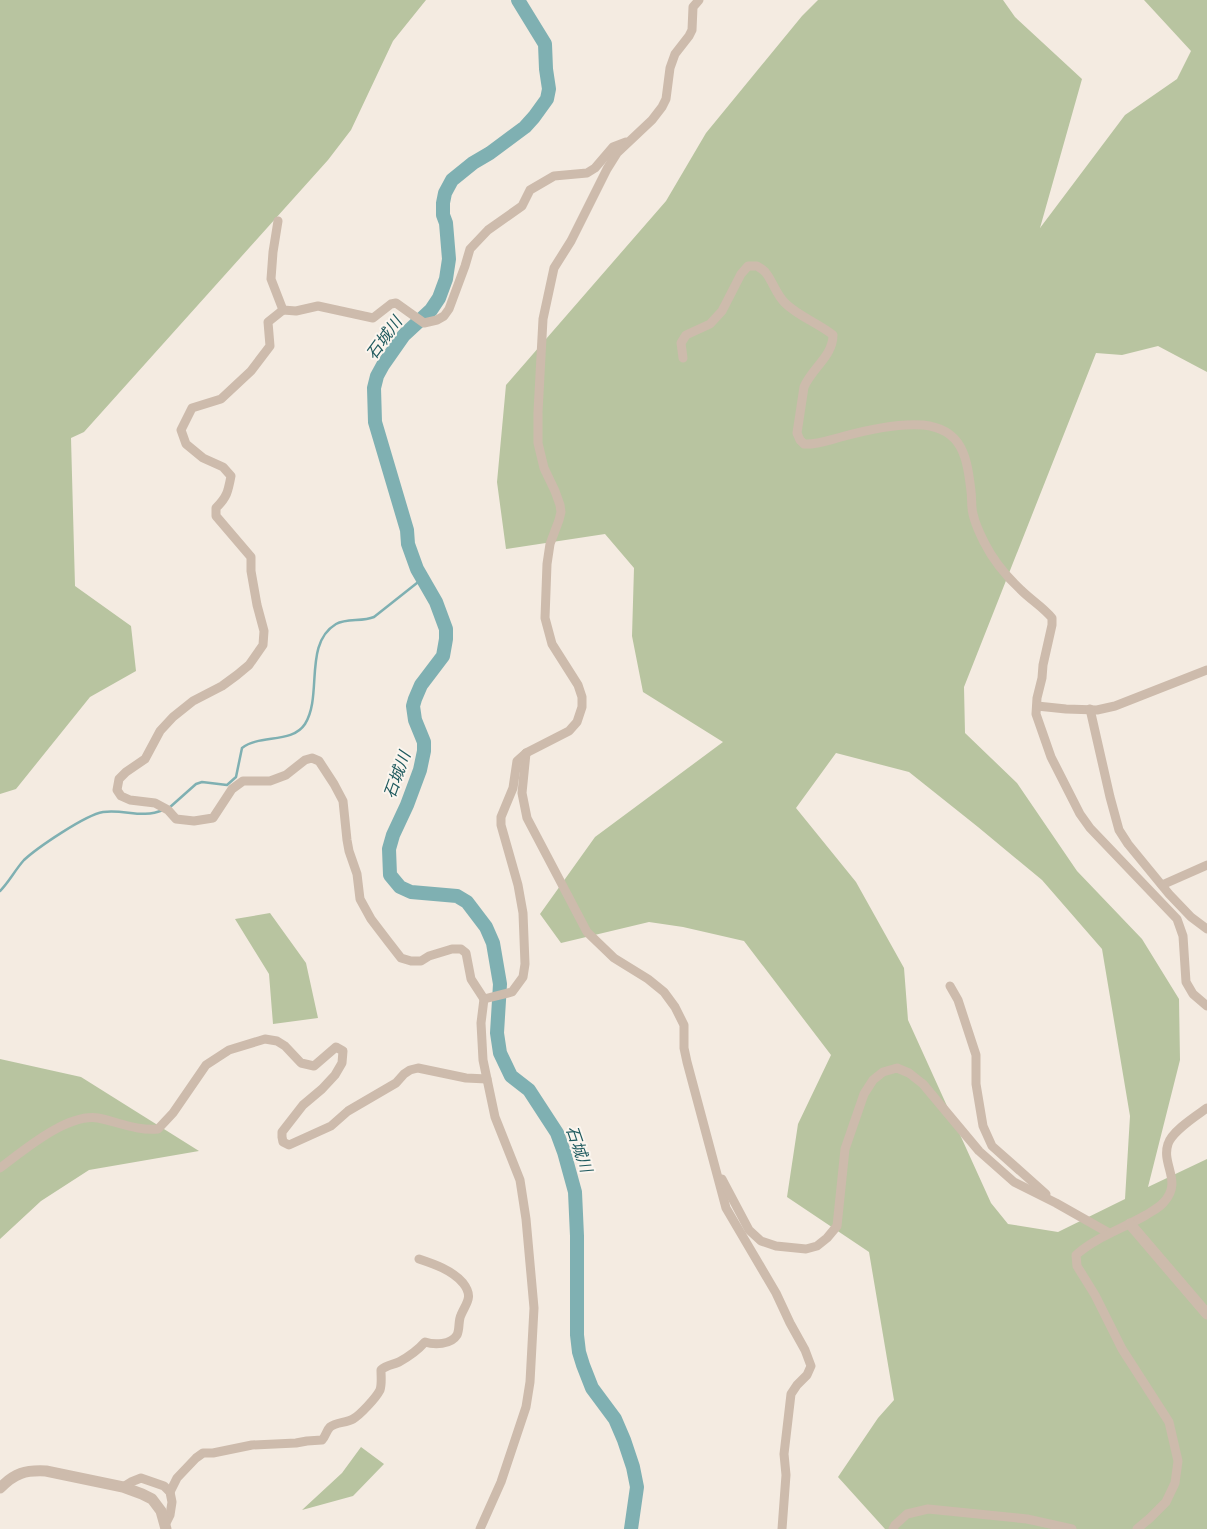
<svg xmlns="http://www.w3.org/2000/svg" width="1207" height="1529" font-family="'Space Grotesk','Noto Sans JP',sans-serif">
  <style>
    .green { fill: #b8c4a0; fill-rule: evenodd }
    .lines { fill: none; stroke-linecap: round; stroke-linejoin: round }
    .stream { stroke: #7fb0b2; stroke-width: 2.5 }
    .river { stroke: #7fb0b2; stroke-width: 14 }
    .minor { stroke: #cdbbac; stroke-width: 9 }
    .tertiary { stroke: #cdbbac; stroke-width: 11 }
    .labels { text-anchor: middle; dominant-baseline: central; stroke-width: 4; stroke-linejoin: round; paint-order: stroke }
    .water-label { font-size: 16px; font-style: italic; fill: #1f5a5e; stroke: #fbf5ee }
  </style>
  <rect width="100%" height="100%" fill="#f4ebe1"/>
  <g class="green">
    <path d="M0,0h426l-33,41 -42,89 -23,30 -244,272 -13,6 4,148 56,40 5,45 -46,26 -74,92 -16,5z"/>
    <path d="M818,0h185l12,17 67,62 -42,149 85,-113 52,-36 14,-28 -47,-51h63v372l-49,-26 -36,9 -26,-2 -132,334 1,46 52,50 60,88 65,68 37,60 1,61 -32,127 59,-28v370h-322l-47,-52 40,-59 16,-18 -25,-148 -82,-55 11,-73 33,-69 -87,-114 -61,-14 -34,-5 -88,21 -21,-29 55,-77 128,-95 -80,-50 -11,-56 2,-68 -29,-34 -99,15 -9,-67 9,-97 160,-184 40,-68 96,-117zM836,753l73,19 69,55 64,53 60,69 28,167 -5,83 -67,33 -50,-8 -17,-21 -83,-183 -4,-52 -48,-86 -60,-74z"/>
    <path d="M270,913l36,50 12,55 -45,6 -4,-50 -34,-55z"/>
    <path d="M0,1059l81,18 118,74 -110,19 -48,31 -41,38z"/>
    <path d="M361,1447l23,17 -31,32 -51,14 40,-37z"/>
  </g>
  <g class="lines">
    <g class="stream">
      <path d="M169,808l27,-24 6,-2 25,3 9,-8 6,-29c18,-14 50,-4 63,-24 18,-29 -2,-80 31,-100 11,-6 26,-2 38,-7l48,-38"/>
      <path d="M0,891c9,-9 15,-21 24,-31 13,-12 61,-45 79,-48 22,-3 39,7 60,-2"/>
    </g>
    <path class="river" d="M518,0l27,44 1,25 3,20 -2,10 -13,18 -9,10 -35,26 -17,10 -21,17 -7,13 -2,10v12l3,8 3,36 -3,20 -7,19 -8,12 -27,25 -21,30 -6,11 -3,12 1,34 32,108 1,14 9,25 19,33 10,27v10l-3,17 -22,29 -6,14 -2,7 2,14 9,22v9l-4,19 -13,35 -14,30 -4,14 1,26 10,12 11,5 46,4 10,6 19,25 7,16 7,41 -3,49 3,20 11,23 18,14 28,43 7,19 11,40 2,44v99l2,17 4,13 9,23 23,31 9,21 9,27 4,20 -6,42"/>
    <g class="minor">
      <path d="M278,221l-5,31 -2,27 12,31 13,1 22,-5 55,12 18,-14 5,-1 28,20 13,-3 7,-4 5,-7 16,-43 5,-17 18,-19 34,-24 8,-16 24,-14 33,-3 8,-5 18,-21 13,-5"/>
      <path d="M283,310l-15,12 2,24 -19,25 -30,28 -29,9 -11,22 5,14 17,14 20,9 8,9c-3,16 -4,21 -15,32v8l35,41v14l6,34 7,26 -1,14 -14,20 -12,10 -15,11 -29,15 -20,16 -13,14 -15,28 -19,13 -7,7 -2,11 4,6 9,4 25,3 13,7 8,9 18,2 19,-3 19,-29 11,-8h27l16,-6 19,-15 7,-2 7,3 15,23 9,17 4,39 2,11 8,23 3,25 11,20 16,21 14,18 10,3h10l8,-5 23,-7h9l5,4 5,26 13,20"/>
      <path d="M683,358l-2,-15 5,-8 24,-11 12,-13 19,-37 7,-8h9c3,2 7,4 9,7 7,9 10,21 19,30 13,13 33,20 48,32 0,21 -21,33 -29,52l-7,46 3,7 4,4c12,1 25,-4 37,-7 25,-7 57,-14 82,-12 40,4 44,33 48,66 1,7 0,16 2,23 2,9 7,20 11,28 9,18 23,35 37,48 10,10 22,17 31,28v7l-9,40 -1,13 -5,20 -1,16 15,43 29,57 10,14 87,91 6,17 3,46 7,12 14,12"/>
      <path d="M1037,706l29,3 31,1 18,-4 92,-36"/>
      <path d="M1090,709l20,88 9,33 9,14 41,50 22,23 16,12"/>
      <path d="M526,753l-4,40 5,25 60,114 27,26 34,21 16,13 11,15 9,18v23l3,14 39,146 50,85 14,30 15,27 6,16 -4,9 -10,10 -6,9 -7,60 2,21 -4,54"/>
      <path d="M1162,885l45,-20"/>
      <path d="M950,986l8,14 18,55v29l7,42 9,20 54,48"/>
      <path d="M484,999l28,-7 11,-15 2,-13 -2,-51 -5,-28 -17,-60v-8l12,-29 4,-27 9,-8 43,-22 8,-9 5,-15v-10l-4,-12 -26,-41 -7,-26 2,-54 3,-20 9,-24 2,-8 -1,-7 -5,-14 -11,-23 -6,-25v-31l5,-93 11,-51 17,-27 36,-72 10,-16 35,-33 10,-13 4,-8 4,-31 5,-14 14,-18 3,-6 1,-23 6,-7"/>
      <path d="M0,1168c23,-17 67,-55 98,-50 20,4 39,13 60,11l15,-16 33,-48 23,-15 36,-11 12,2 8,5 16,17 13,3 22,-19 7,4 -1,12 -7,12 -13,14 -19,16 -21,27v5l1,5 6,3 42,-19 17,-15 48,-28 8,-9 6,-4 8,-2 48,10 21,1"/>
      <path d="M722,1179l27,51 12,11 15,5 30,3 11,-3 10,-8 10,-12 8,-77 19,-55 9,-14 10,-8 14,-4 12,5 14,11 56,67 35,31 42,21 53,30"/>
      <path d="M123,1487l8,-5 10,-4 23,8 6,6 2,10 -2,13 -5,10"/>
      <path d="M170,1492l7,-14 19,-20 7,-5h10l39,-8 44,-2 11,-2 15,-1c4,-4 4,-9 8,-13 6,-5 16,-4 23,-8 7,-4 23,-21 27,-29 2,-6 1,-13 1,-20 5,-5 11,-5 18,-8 9,-5 19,-12 26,-20 9,3 26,3 32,-7 3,-6 1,-14 4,-20 5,-12 13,-18 2,-32 -11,-13 -29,-19 -44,-24"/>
      <path d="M480,1529l21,-47 25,-75 4,-25 4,-74 -8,-89 -6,-39 -25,-63 -12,-57 -2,-37 3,-24"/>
      <path d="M893,1529l2,-4 12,-11 21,-5 99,10 45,10"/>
      <path d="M1137,1529l13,-11 16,-16 9,-19 3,-22 -9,-39 -47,-73 -27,-54 -18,-29 -1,-11c20,-18 46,-26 70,-40 6,-4 13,-7 18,-13 19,-21 -3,-37 4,-58 4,-13 28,-28 39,-36"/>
    </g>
    <g class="tertiary">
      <path d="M1130,1224l77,90"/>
      <path d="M0,1488c15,-15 25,-18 46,-17l77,16 19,7 10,5 9,12 5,18"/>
    </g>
  </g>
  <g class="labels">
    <g class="water-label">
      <text transform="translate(384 338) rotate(-54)">石城川</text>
      <text transform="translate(397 775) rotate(-70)">石城川</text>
      <text transform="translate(579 1149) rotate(71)">石城川</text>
    </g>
  </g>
</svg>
